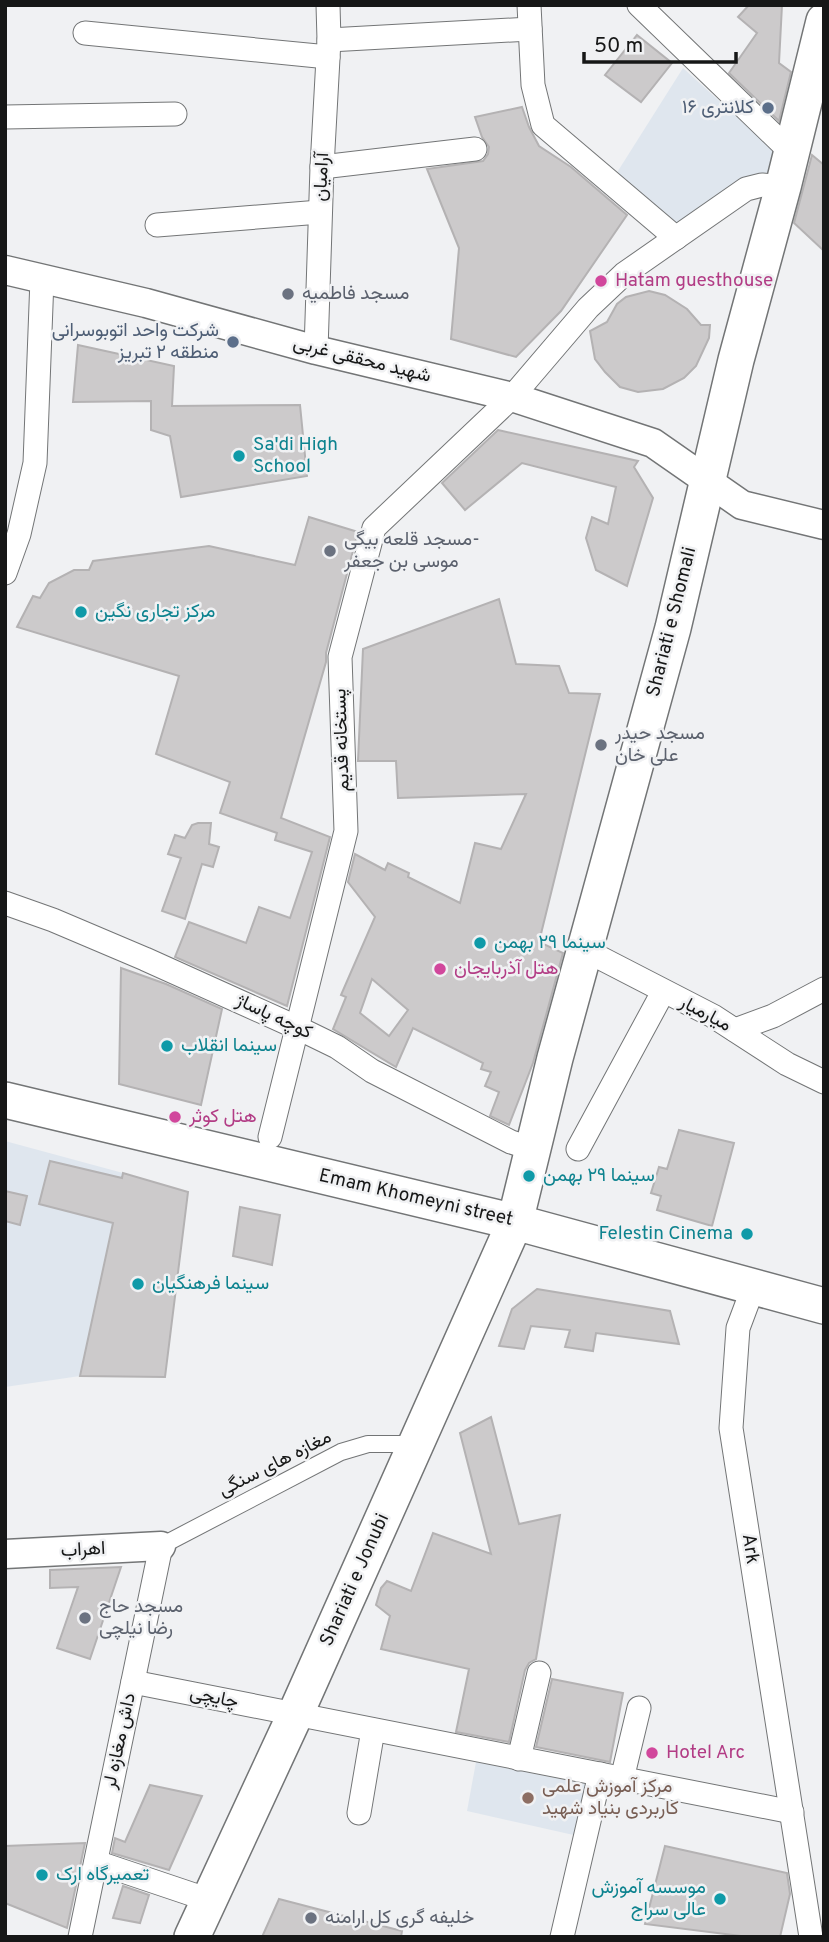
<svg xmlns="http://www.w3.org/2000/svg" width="829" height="1942" font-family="Overpass,Vazirmatn,sans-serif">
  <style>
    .built { fill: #dfe6ee }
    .building { fill: #cccacb; stroke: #b4b2b3; stroke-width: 2; fill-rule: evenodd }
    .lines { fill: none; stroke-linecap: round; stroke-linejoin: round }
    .pedestrian-casing { stroke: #737576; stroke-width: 18 }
    .minor-casing { stroke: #737576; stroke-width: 25 }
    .tertiary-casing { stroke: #737576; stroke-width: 31 }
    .primary-casing { stroke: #737576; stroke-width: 38 }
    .pedestrian { stroke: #fff; stroke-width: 16 }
    .minor { stroke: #fff; stroke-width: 23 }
    .tertiary { stroke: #fff; stroke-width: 28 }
    .primary { stroke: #fff; stroke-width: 35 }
    .service-dot { fill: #5c6f8a; stroke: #f0f1f3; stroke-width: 2.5 }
    .hotel-dot { fill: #d1479c; stroke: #f0f1f3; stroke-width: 2.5 }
    .worship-dot { fill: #6b7280; stroke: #f0f1f3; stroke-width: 2.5 }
    .culture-dot { fill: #0f9aa8; stroke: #f0f1f3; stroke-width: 2.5 }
    .education-dot { fill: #8d6e63; stroke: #f0f1f3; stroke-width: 2.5 }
    .labels { text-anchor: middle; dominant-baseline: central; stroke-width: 5; stroke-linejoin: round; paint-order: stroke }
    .service-label { font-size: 19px; fill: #4e5e75; stroke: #f0f1f3; text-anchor: end }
    .street-label { font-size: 19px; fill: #161717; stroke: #f0f1f3 }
    .hotel-label { font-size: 19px; fill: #b23c85; stroke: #f0f1f3; text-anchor: start }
    .worship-label { font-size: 19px; fill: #5b616d; stroke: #f0f1f3; text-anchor: start }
    .culture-label { font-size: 19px; fill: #0d838f; stroke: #f0f1f3; text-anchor: start }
    .education-label { font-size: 19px; fill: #785e54; stroke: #f0f1f3; text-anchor: start }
  </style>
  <rect width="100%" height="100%" fill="#f0f1f3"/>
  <g class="built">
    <path d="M683,68l90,82 -5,28 -28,3 -71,47 -58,-46z"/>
    <path d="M5,1141l118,32 -43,203 -75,11z"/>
    <path d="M476,1762l115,23 -13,51 -111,-25z"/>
  </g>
  <g class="building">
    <path d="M749,5h33l-3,58 12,9 -12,49 -50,-48 28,-40 -19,-16z"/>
    <path d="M637,35l35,28 -31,39 -36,-27z"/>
    <path d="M522,107l7,20 10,19 32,21 56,48 -66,96 -45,46 -65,-18 8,-91 -32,-79 56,-8 5,-7 1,-7 -7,-10 -7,-20z"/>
    <path d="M812,155l12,10v86l-30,-28z"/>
    <path d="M649,291l16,4 22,14 14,16h9l-1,13 -13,28 -12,12 -21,11 -25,3 -18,-5 -15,-15 -10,-13 -5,-28 17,-9 10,-18 9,-7z"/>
    <path d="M78,345l96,21 -2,40 128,-1 7,71 -126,21 -11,-61 -19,-6v-29l-78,1z"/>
    <path d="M498,430l140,31 -4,6 19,31 -26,88 -31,-16 -10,-32 6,-21 16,7 8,-37 -94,-24 -57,47 -23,-27z"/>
    <path d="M309,517l49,15 -32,121v9l-45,156 49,19 -43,169 -112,-49 14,-35 57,21 13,-36 31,11 22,-66 -37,-12 2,-7 -57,-20 10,-31 -74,-28 23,-78 -162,-49 16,-31 7,2 9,-15 25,-13h15l4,-9 116,-15 86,19z"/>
    <path d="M499,599l17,65 43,2 10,27 31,1 -61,248 24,11 -30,110 -24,62 -19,-9 9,-24 -14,-6 6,-14 -10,-3 2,-6 -70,-35 -17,39 -63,-38 13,-32 -5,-2 34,-78 -27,-35 7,-28 30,16 3,-7 21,10 -1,4 52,26 15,-60 26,6 25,-55 -128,4 -2,-37h-38l5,-112zM372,979l36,31 -19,26 -29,-23z"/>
    <path d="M198,823h13l-2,21 10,3 -6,20 -11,-3 -17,55 -23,-8 19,-53 -13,-4 7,-19 10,3 7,-13z"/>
    <path d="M121,968l45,16 56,25 -21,96 -82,-21z"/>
    <path d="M679,1130l55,13 -22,83 -55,-16 4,-14 -10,-3 8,-26 8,2z"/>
    <path d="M50,1161l72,17 1,-5 65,19 -23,185 -85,-1 33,-153 -74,-19z"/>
    <path d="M5,1191l22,5 -7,29 -15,-4z"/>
    <path d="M240,1207l40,8 -8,50 -39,-9z"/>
    <path d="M537,1289l133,22 9,33 -83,-11 -3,18 -28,-4 5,-17 -39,-4 -7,23 -25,-3 13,-37z"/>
    <path d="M491,1417l28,107 41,-9 -24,144 -7,4 -4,7 -16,72 -53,-10 13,-63 -88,-20 9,-33 -14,-11 5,-17 6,-7 24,10 22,-58 58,21 -31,-121z"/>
    <path d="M121,1567l-31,92 -33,-11 21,-61 -28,1v-18z"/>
    <path d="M552,1679l71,14 -13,69 -74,-15z"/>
    <path d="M150,1785l52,11 -33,74 -57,-17 3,-15 10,4z"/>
    <path d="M85,1843l-18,85 -62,-25v-57z"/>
    <path d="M665,1846l122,27 3,21 -10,43h-31l-104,-13z"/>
    <path d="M123,1886l26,9 -9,28 -27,-5z"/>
    <path d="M279,1899l123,32 -1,6h-139z"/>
  </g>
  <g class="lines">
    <g class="pedestrian-casing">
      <path id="pedestrian" d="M161,1546l180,-94 27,-8h48"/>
    </g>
    <g class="minor-casing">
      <g id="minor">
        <path d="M529,5l4,80 10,40 133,113"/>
        <path d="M639,5l152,147"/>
        <path d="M85,33l243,24"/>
        <path d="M329,40l201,-11"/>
        <path d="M5,117l170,-3"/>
        <path d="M322,167l153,-18"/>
        <path d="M157,225l163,-13"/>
        <path d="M316,350l6,-183 7,-127 -1,-35"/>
        <path d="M5,573l14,-39 16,-71 7,-184"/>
        <path d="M5,903l48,17 92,39 153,69 39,19 35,24 139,71 22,7"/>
        <path d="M585,950l128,66 74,48 37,18"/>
        <path d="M735,1030l38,-14 51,-27"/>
        <path d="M270,1137l76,-306 -6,-174 34,-129 138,-131 76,-89 36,-34 122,-85 16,-4 21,2"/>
        <path d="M578,1149l85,-157"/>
        <path d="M753,1288l-15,40 -7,100 80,509"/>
        <path d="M133,1682l659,130"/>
        <path d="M519,1759l20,-86"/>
        <path d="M622,1779l17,-71"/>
        <path d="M359,1813l14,-83"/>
        <path d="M96,1862l113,38"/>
        <path d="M80,1937l81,-391"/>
        <path d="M562,1937l38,-163"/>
      </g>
    </g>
    <g class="tertiary-casing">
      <g id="tertiary">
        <path d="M5,270l141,33 170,47 196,47 141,46 89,62 82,20"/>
        <path d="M5,1554l156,-8"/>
      </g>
    </g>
    <g class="primary-casing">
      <g id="primary">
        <path d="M5,1100l510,122 309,84"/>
        <path d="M192,1937l103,-222 220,-493 40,-164 118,-430 63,-268 47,-173 41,-166"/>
      </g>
    </g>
    <use href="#pedestrian" class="pedestrian"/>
    <use href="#minor" class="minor"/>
    <use href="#tertiary" class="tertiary"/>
    <use href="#primary" class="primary"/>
  </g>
  <g class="service-dot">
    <circle cx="768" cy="108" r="7"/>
    <circle cx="233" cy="342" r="7"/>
  </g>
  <g class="hotel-dot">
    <circle cx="601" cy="281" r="7"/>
    <circle cx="440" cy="969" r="7"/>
    <circle cx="175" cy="1117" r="7"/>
    <circle cx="652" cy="1753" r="7"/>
  </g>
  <g class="worship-dot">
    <circle cx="288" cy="294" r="7"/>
    <circle cx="330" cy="551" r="7"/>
    <circle cx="601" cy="745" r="7"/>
    <circle cx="85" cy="1618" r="7"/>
    <circle cx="311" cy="1918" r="7"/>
  </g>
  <g class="culture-dot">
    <circle cx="239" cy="456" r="7"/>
    <circle cx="81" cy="612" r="7"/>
    <circle cx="480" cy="943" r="7"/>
    <circle cx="167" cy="1046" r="7"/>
    <circle cx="529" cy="1176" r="7"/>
    <circle cx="747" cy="1234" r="7"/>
    <circle cx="138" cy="1284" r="7"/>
    <circle cx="42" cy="1875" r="7"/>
    <circle cx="720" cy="1899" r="7"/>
  </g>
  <circle class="education-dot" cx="528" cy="1798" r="7"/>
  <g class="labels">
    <g class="service-label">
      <text x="754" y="108">کلانتری ۱۶</text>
      <text x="219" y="331">شرکت واحد اتوبوسرانی<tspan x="219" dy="22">منطقه ۲ تبریز</tspan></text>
    </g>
    <g class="street-label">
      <text transform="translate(322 177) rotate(-87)">آرامیان</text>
      <text transform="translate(362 360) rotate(14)">شهید محققی غربی</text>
      <text transform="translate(672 622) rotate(-76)">Shariati e Shomali</text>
      <text transform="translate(342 740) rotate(-92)">پستخانه قدیم</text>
      <text transform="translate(705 1014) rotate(28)">میارمیار</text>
      <text transform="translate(274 1017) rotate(25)">کوچه پاساژ</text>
      <text transform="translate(416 1198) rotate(13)">Emam Khomeyni street</text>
      <text transform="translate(275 1464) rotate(-27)">مغازه های سنگی</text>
      <text transform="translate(750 1549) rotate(81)">Ark</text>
      <text transform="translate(83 1550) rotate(-3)">اهراب</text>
      <text transform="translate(355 1580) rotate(-66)">Shariati e Jonubi</text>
      <text transform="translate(214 1698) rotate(12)">چایچی</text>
      <text transform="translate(120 1741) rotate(-78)">داش مغازه لر</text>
    </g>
    <g class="hotel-label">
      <text x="615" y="281">Hatam guesthouse</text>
      <text x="454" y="969">هتل آذربایجان</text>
      <text x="189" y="1117">هتل کوثر</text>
      <text x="666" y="1753">Hotel Arc</text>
    </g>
    <g class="worship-label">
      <text x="302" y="294">مسجد فاطمیه</text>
      <text x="344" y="540">مسجد قلعه بیگی-<tspan x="344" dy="22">موسی بن جعفر</tspan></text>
      <text x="615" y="734">مسجد حیدر<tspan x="615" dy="22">علی خان</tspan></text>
      <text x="99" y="1607">مسجد حاج<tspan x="99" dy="22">رضا نیلچی</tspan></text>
      <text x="325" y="1918">خلیفه گری کل ارامنه</text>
    </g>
    <g class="culture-label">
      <text x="253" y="445">Sa'di High<tspan x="253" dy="22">School</tspan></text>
      <text x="95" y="612">مرکز تجاری نگین</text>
      <text x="494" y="943">سینما ۲۹ بهمن</text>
      <text x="181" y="1046">سینما انقلاب</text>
      <text x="543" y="1176">سینما ٢٩ بهمن</text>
      <text x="733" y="1234" text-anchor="end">Felestin Cinema</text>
      <text x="152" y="1284">سینما فرهنگیان</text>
      <text x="56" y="1875">تعمیرگاه ارک</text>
      <text x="706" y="1888" text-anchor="end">موسسه آموزش<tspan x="706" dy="22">عالی سراج</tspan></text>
    </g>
    <g class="education-label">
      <text x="542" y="1787">مرکز آموزش علمی<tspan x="542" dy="22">کاربردی بنیاد شهید</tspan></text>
    </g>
  </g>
  <rect width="829" height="1942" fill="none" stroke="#161717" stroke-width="14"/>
  <path d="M584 52v10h152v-10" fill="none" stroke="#161717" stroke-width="3.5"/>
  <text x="594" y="52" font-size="21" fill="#161717" stroke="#f0f1f3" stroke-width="5" paint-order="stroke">50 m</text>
</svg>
